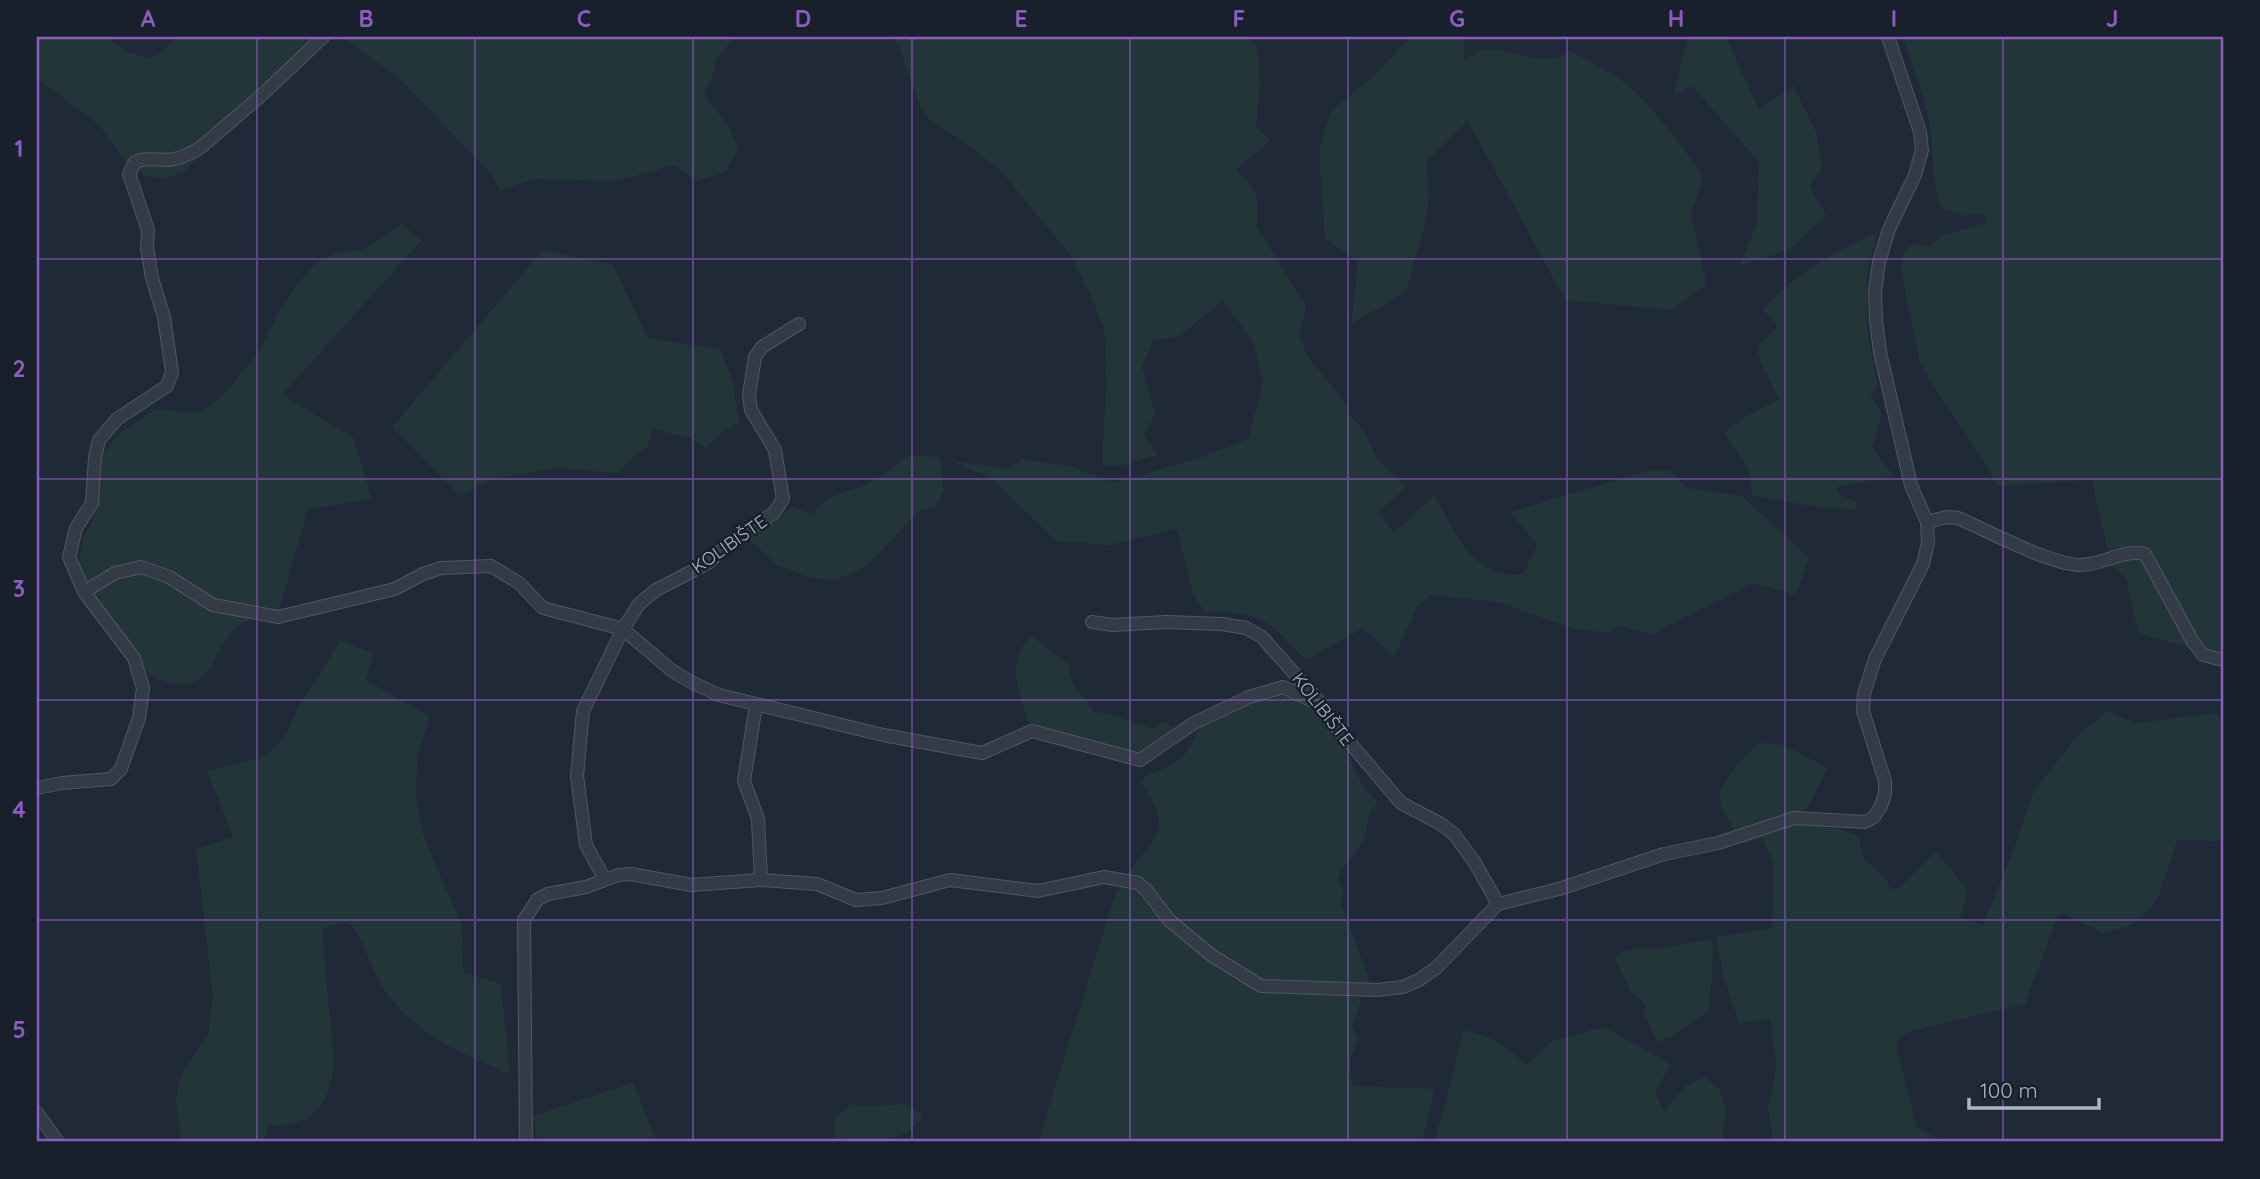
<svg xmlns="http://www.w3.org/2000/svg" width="2260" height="1179" font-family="Quicksand,sans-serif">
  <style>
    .green { fill: #223639 }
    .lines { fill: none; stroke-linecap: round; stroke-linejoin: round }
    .minor-casing { stroke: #505865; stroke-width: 14 }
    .minor { stroke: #333b47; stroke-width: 12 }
    .grid { fill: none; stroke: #8c5cc1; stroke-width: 2; stroke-opacity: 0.55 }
    .labels { text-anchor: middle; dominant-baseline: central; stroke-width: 5; stroke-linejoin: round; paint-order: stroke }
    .street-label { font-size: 18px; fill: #adb5c4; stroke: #18202c }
    .neatline { fill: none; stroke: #8c5cc1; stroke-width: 2.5 }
    .grid-label { font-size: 23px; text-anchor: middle; font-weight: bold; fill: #8c5cc1 }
  </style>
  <rect width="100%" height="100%" fill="#1f2937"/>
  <g class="green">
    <path d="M37,37h70l21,15 19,6 9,-2 23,-19h151l-98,86 -48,49 -21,7 -17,-3 -21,-15 -26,-36 -62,-47z"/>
    <path d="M341,37h394l-18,21 -6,24 -7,9 6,12 17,20 11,26 -12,23 -29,9 -22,-16 -61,16 -82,-2 -32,12 -6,-14 -98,-102z"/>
    <path d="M892,37h354l11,10 3,37 -4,43 14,14 -33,28 20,26v32l49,79 -7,29 7,19 39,49 5,12 15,17 11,25 30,31 -28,24 16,21 40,-38c22,36 38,86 89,79l14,-29 -27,-33 137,-41 22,-1 18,18 55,8 67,62 -13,37 -43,-12 -89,45 -9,7 -39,-10 -7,8 -35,-4 -75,-27 -69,-7 -12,11 -24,51 -31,-29 -57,32c-12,-11 -23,-26 -36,-35 -18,-13 -45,-13 -66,-14l-11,-17 -16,-65 -68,16 -53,-4 -65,-63 -42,-18 59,9 15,-10 46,7 40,15 7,1 84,-24 48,-19 15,-56 -9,-39 -31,-44 -44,37 -26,3 -11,27 13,47 -11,21 13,20 -31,10h-24l4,-75 -1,-57 -11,-31 -23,-46 -69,-84 -38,-30 -34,-22 -9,-11 -22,-62z"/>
    <path d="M1410,37h55l-1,23c8,-4 17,-11 25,-11 26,0 59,21 81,2 16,9 33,17 48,27 29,20 67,70 85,100l-12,36 16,71 -36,25 -106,-10 -97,-179 -42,41 3,33 -4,30 -19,67 -55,32 7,-62 -33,-24 -6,-88 12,-39 46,-38z"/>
    <path d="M1688,37h38l33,73 34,-25 23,47 6,36 -13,18 17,29 -35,34 -51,17 17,-43 2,-61 -67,-76 -19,11z"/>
    <path d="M1903,37h320v620l-85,-24 -12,-55 -15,-12 -19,-86 -95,6 -16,-30 -29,-41 -32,-52 -19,-92 3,-20 9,-7 18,3 10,-11 47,-14 -7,-9 -15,3 -25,-8c-12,-31 -6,-60 -13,-92 -6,-27 -17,-53 -25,-79z"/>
    <path d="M401,224l21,16 -140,155 71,42 19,62 -64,10 -30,105c-32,4 -42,8 -59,37 -4,6 -6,14 -10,19 -24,30 -63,7 -83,-15 -6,-6 -10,-15 -15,-22 -11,-18 -23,-36 -35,-54l7,-42 10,-16 7,-29 2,-17 -2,-18 17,-21 39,-27 40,4 15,-7 15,-14 32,-39 24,-47 15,-21 18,-21 21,-12 27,-2z"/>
    <path d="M1878,233l-11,40v52l11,63 -8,7 12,19 -10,33 22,29 -57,11 4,9 16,6 -1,8 -39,-3 -64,-11 -5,-27 -24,-36 21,-16 34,-18 -18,-35 -4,-17 21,-21 -15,-16c22,-30 80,-65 115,-77z"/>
    <path d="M543,250l70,15 35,73 72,11 13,33 6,40 -18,11 -16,15 -13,-9 -39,-10 -6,19 -17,11 -11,14 -63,-5 -64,11 -32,17 -68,-69z"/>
    <path d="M907,456l33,1 4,34 -9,16 -16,4 -51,54 -15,8 -20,7 -25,-3 -31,-12 -33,-30 24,-17 13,-2 11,-9 20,7c20,-23 22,-17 48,-27 18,-6 32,-19 47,-31z"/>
    <path d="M1032,636l36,28 5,19 21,29 16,2 42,14 13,-7 9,7 -36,28 -108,-29c-9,-28 -27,-70 2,-91z"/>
    <path d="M341,640l33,14 -8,26 64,36 -12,38 -2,38 7,43 39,91 1,46 38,12 9,90c-47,-20 -94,-39 -124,-82 -14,-20 -20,-46 -34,-67 -11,-6 -20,0 -30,5l12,133c-4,40 -21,66 -65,62l-5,17h-82l-6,-39 2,-17 4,-12 26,-40 5,-36 -17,-149 37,-12 -26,-66 55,-14 11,-8 13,-15 13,-28z"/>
    <path d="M1282,685l39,24 14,21 28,56 15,17 -8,9 -6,28 -27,37 7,14 -3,12 29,79 -9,18 -9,27 7,12c-10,19 -10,26 -6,47l82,3 -13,53h-384l76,-244c5,-8 9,-17 14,-24 26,-38 48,-45 12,-92 8,-10 15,-9 25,-14 20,-8 29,-25 35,-44z"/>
    <path d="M2108,711l28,12 78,-10 9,6v122l-46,-1 -19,58 -15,18 -18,12 -21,5 -40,-19 -6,1 -33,89 -114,27 -12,7 -2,11 20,78 27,15h-171l-5,-34 9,-43 -7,-46 -31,4 -16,-48 -7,-38 56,-9 2,-64 -12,-26 -17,6c-8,-12 -23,-29 -25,-43 -3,-20 27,-46 40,-58l23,2 45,23 -29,56 39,5 21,7 4,22 23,21 5,11 9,-3 36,-36 32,40 -8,26 23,8 35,-87 16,-47 46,-58z"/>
    <path d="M1712,939l1,22 -4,50 -37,25 -15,6 -14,-31 4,-5 -16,-14 -17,-35 13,-7 14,-3 17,2z"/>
    <path d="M1604,1027l67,37 -16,28 9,20 21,-26 20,-9 14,12 7,21 -4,32h-288l17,-60 12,-52c33,8 39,12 63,35l26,-24z"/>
    <path d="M633,1083l24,59h-120l-3,-26z"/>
    <path d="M851,1104l11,2 42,-2 20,12 -16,17 -33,9 -40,-4v-20z"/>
  </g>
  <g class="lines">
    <g class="minor-casing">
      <g id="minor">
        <path d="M1927,522l20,-5 11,1c30,13 93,47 123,47 22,0 42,-16 64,-11l48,88 10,13 20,5"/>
        <path d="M84,592l31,-19 26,-6 28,10 44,28 65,12 117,-28 28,-15 18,-6 50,-2 28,17 24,25 80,21 48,41 20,12 28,13 164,40 99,18 50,-22 108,29 54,-37 55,-26 34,-10 40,19"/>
        <path d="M1092,622l21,3 53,-3 56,2 24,4 16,9 61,69 10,17 68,80 40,21 13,10 21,29 23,41"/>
        <path d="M756,705l-12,76 14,38 3,61"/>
        <path d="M37,788l25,-5 49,-4 10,-10 18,-51 4,-30 -9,-30 -50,-66 -15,-35 7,-29 16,-25 3,-46 4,-17 18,-21 50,-33 5,-14 -8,-55 -12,-39 -5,-30 1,-18 -19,-56 6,-12c11,-5 21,-2 33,-2 12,-1 22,-6 32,-12l64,-55 59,-56"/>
        <path d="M604,878l-18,-33 -9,-69 6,-65 40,-82 16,-25 17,-14 52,-27 25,-23 41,-27 9,-14 -8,-49 -24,-40 -2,-15 6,-38 7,-10 37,-23"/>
        <path d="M37,1113l21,29"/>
        <path d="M526,1142l-2,-222 14,-21 10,-5 38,-7 32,-12 13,-1 60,11 70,-5 56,4 39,16 26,-2 68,-18 88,11 66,-14 34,6 9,8 22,29 42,35 50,31 116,4 26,-3 16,-7 17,-12 62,-64 61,-15 105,-35 54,-11 76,-25 71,4 9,-5 7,-11 4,-12v-13l-22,-70 1,-17 11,-35 48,-95 5,-21 -1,-21 -16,-37 -31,-133 -4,-32 -1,-28 4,-30 10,-33 26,-54 7,-25 -2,-18 -32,-95"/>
      </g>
    </g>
    <use href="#minor" class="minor"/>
  </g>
  <path class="grid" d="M257,37v1105M475,37v1105M693,37v1105M912,37v1105M1130,37v1105M1348,37v1105M1567,37v1105M1785,37v1105M2003,37v1105M37,259h2186M37,479h2186M37,700h2186M37,920h2186"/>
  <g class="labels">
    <g class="street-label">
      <text transform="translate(729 544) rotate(-35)">KOLIBIŠTE</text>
      <text transform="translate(1323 709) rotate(52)">KOLIBIŠTE</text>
    </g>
  </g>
  <rect width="2260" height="1179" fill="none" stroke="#18202c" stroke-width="77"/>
  <path d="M1969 1098v10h130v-10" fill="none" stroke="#adb5c4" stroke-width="3.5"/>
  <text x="1980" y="1098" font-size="21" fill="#adb5c4" stroke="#18202c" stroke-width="5" paint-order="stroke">100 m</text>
  <rect x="38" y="38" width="2184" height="1102" class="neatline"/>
  <g class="grid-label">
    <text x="148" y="27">A</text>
    <text x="366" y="27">B</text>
    <text x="584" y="27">C</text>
    <text x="803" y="27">D</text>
    <text x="1021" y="27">E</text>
    <text x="1239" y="27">F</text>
    <text x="1457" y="27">G</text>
    <text x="1676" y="27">H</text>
    <text x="1894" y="27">I</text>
    <text x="2112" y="27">J</text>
    <text x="19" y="157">1</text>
    <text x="19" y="377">2</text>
    <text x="19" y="597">3</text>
    <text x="19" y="818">4</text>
    <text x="19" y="1038">5</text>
  </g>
</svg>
